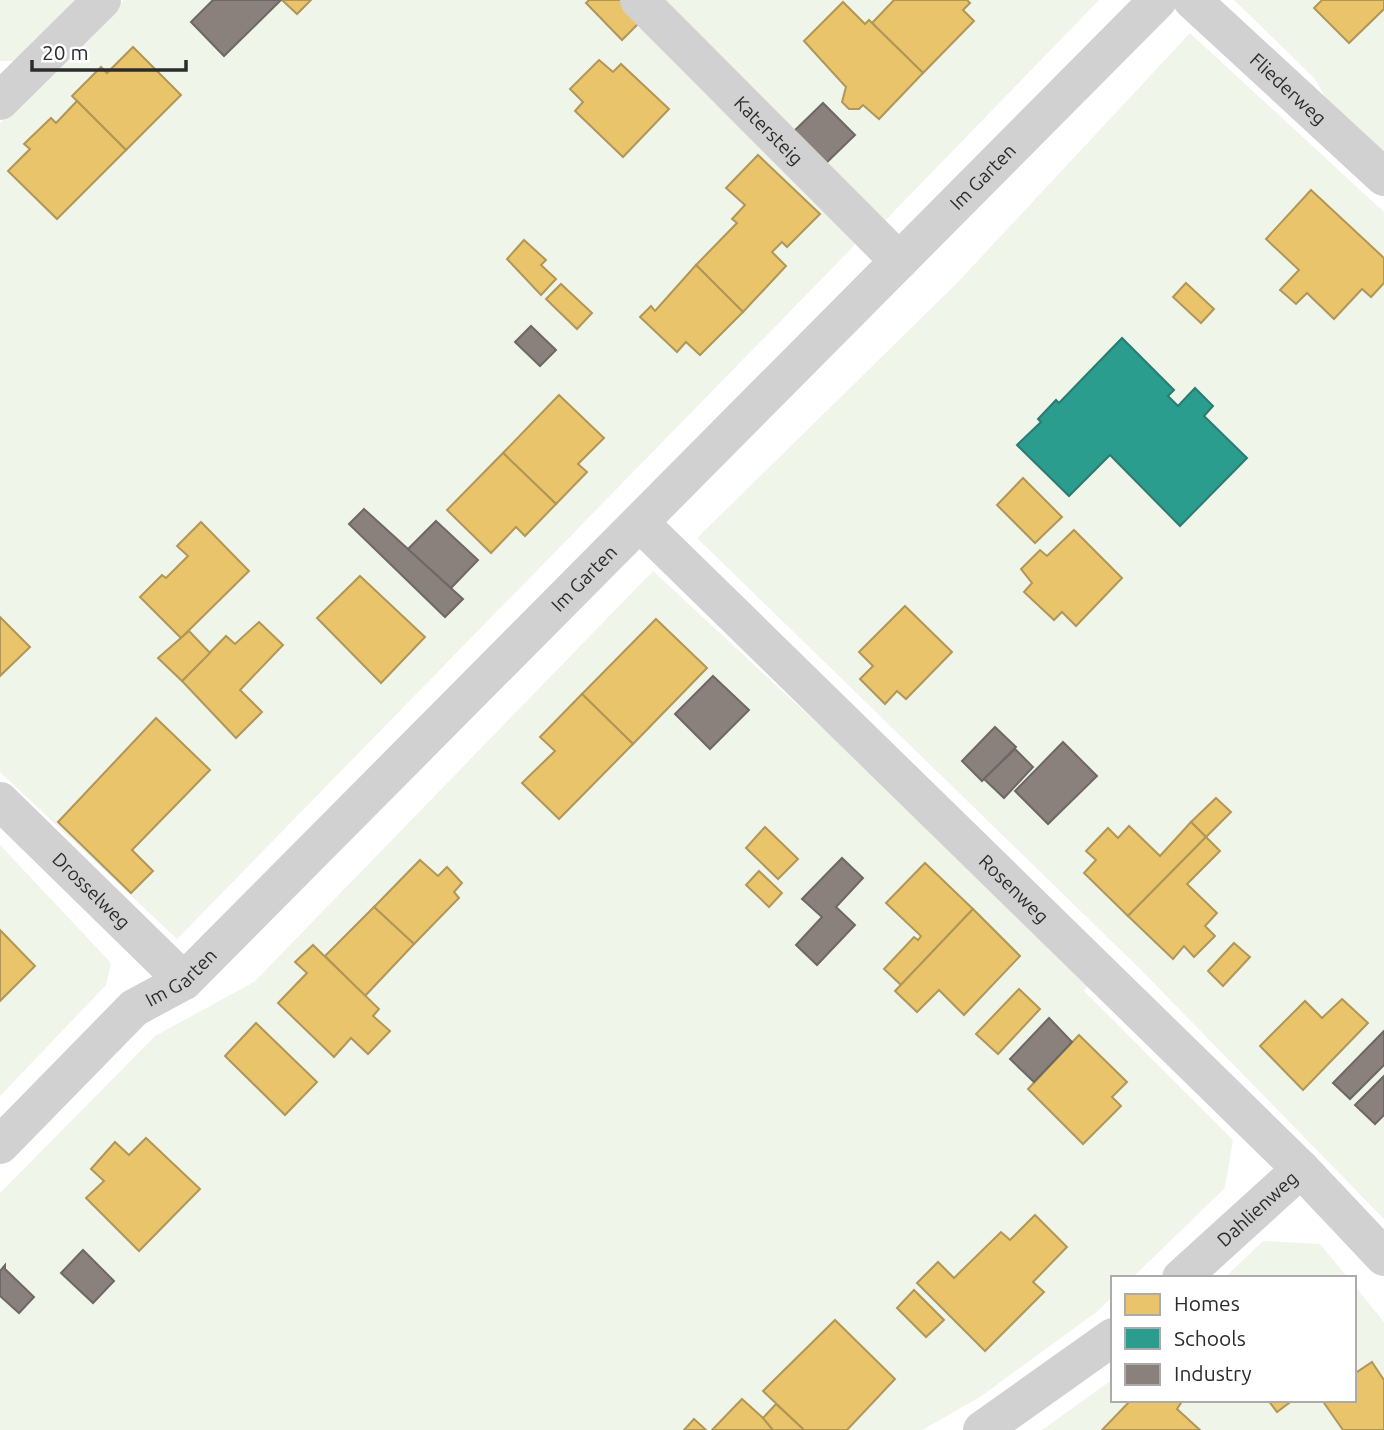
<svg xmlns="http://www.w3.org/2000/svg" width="1384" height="1430" font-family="Ubuntu,sans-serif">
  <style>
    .green { fill: #f0f5ea }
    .homes { fill: #e9c46a; stroke: #b09657; stroke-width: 2 }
    .schools { fill: #2a9d8f; stroke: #2b7b71; stroke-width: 2 }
    .industry { fill: #8a817c; stroke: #6e6864; stroke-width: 2 }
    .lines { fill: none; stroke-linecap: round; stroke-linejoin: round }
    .minor { stroke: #d1d1d1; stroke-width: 38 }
    .labels { text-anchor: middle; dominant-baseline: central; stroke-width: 7; stroke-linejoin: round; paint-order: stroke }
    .street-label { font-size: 19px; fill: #2c2c2c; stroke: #fff }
  </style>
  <rect width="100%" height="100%" fill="#fff"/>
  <g class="green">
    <path d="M0,0h77l-60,61h-17z"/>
    <path d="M124,0h502l234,235 -8,13 -675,691 -177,-167v-649z"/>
    <path d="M653,0h446l-221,228z"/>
    <path d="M1234,0h150v162l-45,-40 -24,-43z"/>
    <path d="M1190,33l194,179v1007l-244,-250 -443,-431 259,-254z"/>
    <path d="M653,571l439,407 -8,13 149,149 -8,48 -93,90h-19v18l-15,15 -118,86 -58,33h-922v-237l155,-157 99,-54z"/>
    <path d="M0,845l111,118 -5,22 -106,111z"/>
    <path d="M1263,1241l57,3 28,34h-124z"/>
    <path d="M1354,1285l30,37v108h-342l71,-51v21h241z"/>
  </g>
  <g class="homes">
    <path d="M282,0h29l-14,14z"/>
    <path d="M589,0h32l20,21 -19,19 -36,-37z"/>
    <path d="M894,0h73l3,3 -7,7 11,11 -51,52 -51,-50z"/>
    <path d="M1322,0h62v9l-35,34 -35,-35z"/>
    <path d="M843,2l22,22 4,-4 3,3 51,50 -44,46 -16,-14 -4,4h-10l-7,-7 4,-15 -42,-46z"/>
    <path d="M133,47l48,48 -55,55 -54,-54 29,-29 6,6z"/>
    <path d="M599,60l14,12 8,-8 48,45 -46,48 -48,-46 8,-9 -13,-13z"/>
    <path d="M77,101l49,49 -69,69 -49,-48 22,-22 -6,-5 27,-26 5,5z"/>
    <path d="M758,155l62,59 -33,33 -5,-5 -10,10 14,14 -43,46 -47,-47 41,-42 -5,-4 13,-14 -19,-17z"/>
    <path d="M1311,190l73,68v25l-13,14 -9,-8 -28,30 -27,-26 -11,11 -16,-14 19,-20 -33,-31z"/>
    <path d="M524,240l22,20 -5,5 15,14 -15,16 -34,-36z"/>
    <path d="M696,265l47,47 -43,43 -14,-13 -9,10 -37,-35 11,-11 4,5z"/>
    <path d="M1186,283l28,26 -13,14 -28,-26z"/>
    <path d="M561,284l31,29 -15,16 -31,-30z"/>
    <path d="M559,395l45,43 -26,26 9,8 -31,32 -53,-51z"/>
    <path d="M503,453l53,51 -31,32 -9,-9 -25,26 -44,-43z"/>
    <path d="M1023,478l39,39 -27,26 -38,-38z"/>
    <path d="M201,522l48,49 -68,67 -41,-41 22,-22 4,3 22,-22 -11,-10z"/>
    <path d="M1074,530l48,48 -46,48 -14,-14 -8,8 -30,-28 8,-9 -11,-14 19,-19 7,6z"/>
    <path d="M360,576l65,61 -44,46 -64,-65z"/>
    <path d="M905,606l47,46 -46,47 -9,-8 -12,13 -25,-25 13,-13 -14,-14z"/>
    <path d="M0,617l30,30 -30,29z"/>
    <path d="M656,619l51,49 -74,76 -51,-50z"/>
    <path d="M259,622l24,23 -43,45 22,22 -26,26 -54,-57 44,-45 9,8z"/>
    <path d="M189,631l21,22 -28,28 -24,-23z"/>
    <path d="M582,694l51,50 -74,75 -37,-36 33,-32 -15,-14z"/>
    <path d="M156,718l54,52 -78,80 21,21 -22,22 -73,-71z"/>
    <path d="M1216,798l15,14 -25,25 -15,-15z"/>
    <path d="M1191,822l15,15 -78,79 -44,-43 12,-13 -10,-9 22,-23 10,10 11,-12 31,30z"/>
    <path d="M765,827l33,32 -20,20 -32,-31z"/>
    <path d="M1206,837l14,14 -33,33 30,29 -12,13 10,10 -21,21 -10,-11 -11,13 -45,-43z"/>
    <path d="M420,860l18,16 9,-9 15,16 -8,9 5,6 -45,46 -40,-37z"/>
    <path d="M925,863l48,46 -72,76 -17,-16 30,-32 4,3 3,-4 -35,-33z"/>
    <path d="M759,871l23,22 -13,14 -23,-22z"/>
    <path d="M374,907l40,37 -49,52 -40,-40z"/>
    <path d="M973,909l47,47 -56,59 -25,-25 -22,22 -22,-21z"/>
    <path d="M0,930l35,36 -35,35z"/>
    <path d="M1234,943l16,14 -27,29 -15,-15z"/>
    <path d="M313,945l66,64 -6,7 17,15 -22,23 -17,-16 -17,19 -56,-54 29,-30 -12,-11z"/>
    <path d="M1019,989l21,20 -42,45 -22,-20z"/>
    <path d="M1342,999l26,24 -65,67 -43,-44 45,-45 17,17z"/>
    <path d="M256,1023l61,59 -32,33 -60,-59z"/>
    <path d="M1079,1035l48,47 -15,15 9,9 -38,38 -55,-55z"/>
    <path d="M146,1138l54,51 -61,62 -53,-53 18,-17 -13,-12 24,-27 14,13z"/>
    <path d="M1035,1215l32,32 -34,35 11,10 -59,59 -68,-68 21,-21 16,16 47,-46 9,8z"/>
    <path d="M914,1290l30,30 -18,17 -29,-29z"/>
    <path d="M835,1320l60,59 -48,51h-43l-41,-39z"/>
    <path d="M1372,1362l12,18v50h-41l-21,-30h32v-26z"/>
    <path d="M742,1399l21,19 10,12h-61z"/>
    <path d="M1131,1400h52l-6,9 23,21h-98z"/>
    <path d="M1268,1400h25l-16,12z"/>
    <path d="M776,1404l28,26h-31l-10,-12z"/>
    <path d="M694,1419l12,11h-22z"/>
  </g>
  <path class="schools" d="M1122,338l52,52 -6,6 10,10 17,-18 18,18 -9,10 43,42 -67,68 -70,-71 -41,41 -52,-51 24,-23 -3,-3 18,-19 3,3z"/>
  <g class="industry">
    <path d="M213,0h68l-57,56 -33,-34z"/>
    <path d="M823,103l32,32 -33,32 -32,-32z"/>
    <path d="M531,326l25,24 -16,16 -25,-24z"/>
    <path d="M364,509l99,90 -18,18 -96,-93z"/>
    <path d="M436,521l42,39 -27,28 -43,-39z"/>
    <path d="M713,676l36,34 -39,39 -35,-35z"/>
    <path d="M995,727l21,20 -34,34 -20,-20z"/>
    <path d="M1063,742l34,34 -49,48 -33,-33z"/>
    <path d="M1015,749l18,18 -29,31 -20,-19z"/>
    <path d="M842,858l21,20 -27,29 19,18 -38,40 -21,-20 26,-28 -20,-18z"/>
    <path d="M1049,1018l23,24 -38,40 -24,-23z"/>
    <path d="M1384,1031v34l-34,34 -17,-16z"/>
    <path d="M1384,1076v39l-9,9 -20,-19z"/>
    <path d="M83,1250l31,31 -21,22 -32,-30z"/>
    <path d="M5,1265v4l29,28 -15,16 -19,-17v-25z"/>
  </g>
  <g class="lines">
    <g class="minor">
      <path id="s1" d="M639,0l260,261"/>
      <path id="s2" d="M1192,0l192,177"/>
      <path d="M0,101l102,-101"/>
      <path id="s3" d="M640,523l661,646 83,88"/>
      <path id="s4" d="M0,801l184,180"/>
      <path id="s5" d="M0,1145l134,-137 50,-27 974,-981"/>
      <path id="s6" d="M1181,1278l120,-109"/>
      <path d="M982,1430l131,-93"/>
    </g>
  </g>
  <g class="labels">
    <g class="street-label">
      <text stroke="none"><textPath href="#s2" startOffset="131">Fliederweg</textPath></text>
      <text stroke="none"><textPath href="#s1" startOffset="184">Katersteig</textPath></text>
      <text stroke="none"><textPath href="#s5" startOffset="1382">Im Garten</textPath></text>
      <text stroke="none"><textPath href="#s5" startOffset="816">Im Garten</textPath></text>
      <text stroke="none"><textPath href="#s3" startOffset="523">Rosenweg</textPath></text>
      <text stroke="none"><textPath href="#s4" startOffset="128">Drosselweg</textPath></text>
      <text stroke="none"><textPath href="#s5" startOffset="248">Im Garten</textPath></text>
      <text stroke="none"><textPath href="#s6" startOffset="103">Dahlienweg</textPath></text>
    </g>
  </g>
  <rect x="1111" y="1276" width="245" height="126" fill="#ffffff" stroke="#ababab" stroke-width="2"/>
  <rect x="1125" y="1294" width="35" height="21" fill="#e9c46a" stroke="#ababab" stroke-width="2"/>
  <text x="1174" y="1311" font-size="21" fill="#2c2c2c">Homes</text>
  <rect x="1125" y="1328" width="35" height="21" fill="#2a9d8f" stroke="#ababab" stroke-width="2"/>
  <text x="1174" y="1346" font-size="21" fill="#2c2c2c">Schools</text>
  <rect x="1125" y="1364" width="35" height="21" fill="#8a817c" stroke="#ababab" stroke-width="2"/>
  <text x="1174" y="1381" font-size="21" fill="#2c2c2c">Industry</text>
  <path d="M32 60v10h154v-10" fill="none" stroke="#2c2c2c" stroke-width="3.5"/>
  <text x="42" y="60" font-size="21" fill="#2c2c2c" stroke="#ffffff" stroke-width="5" paint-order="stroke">20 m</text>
</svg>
